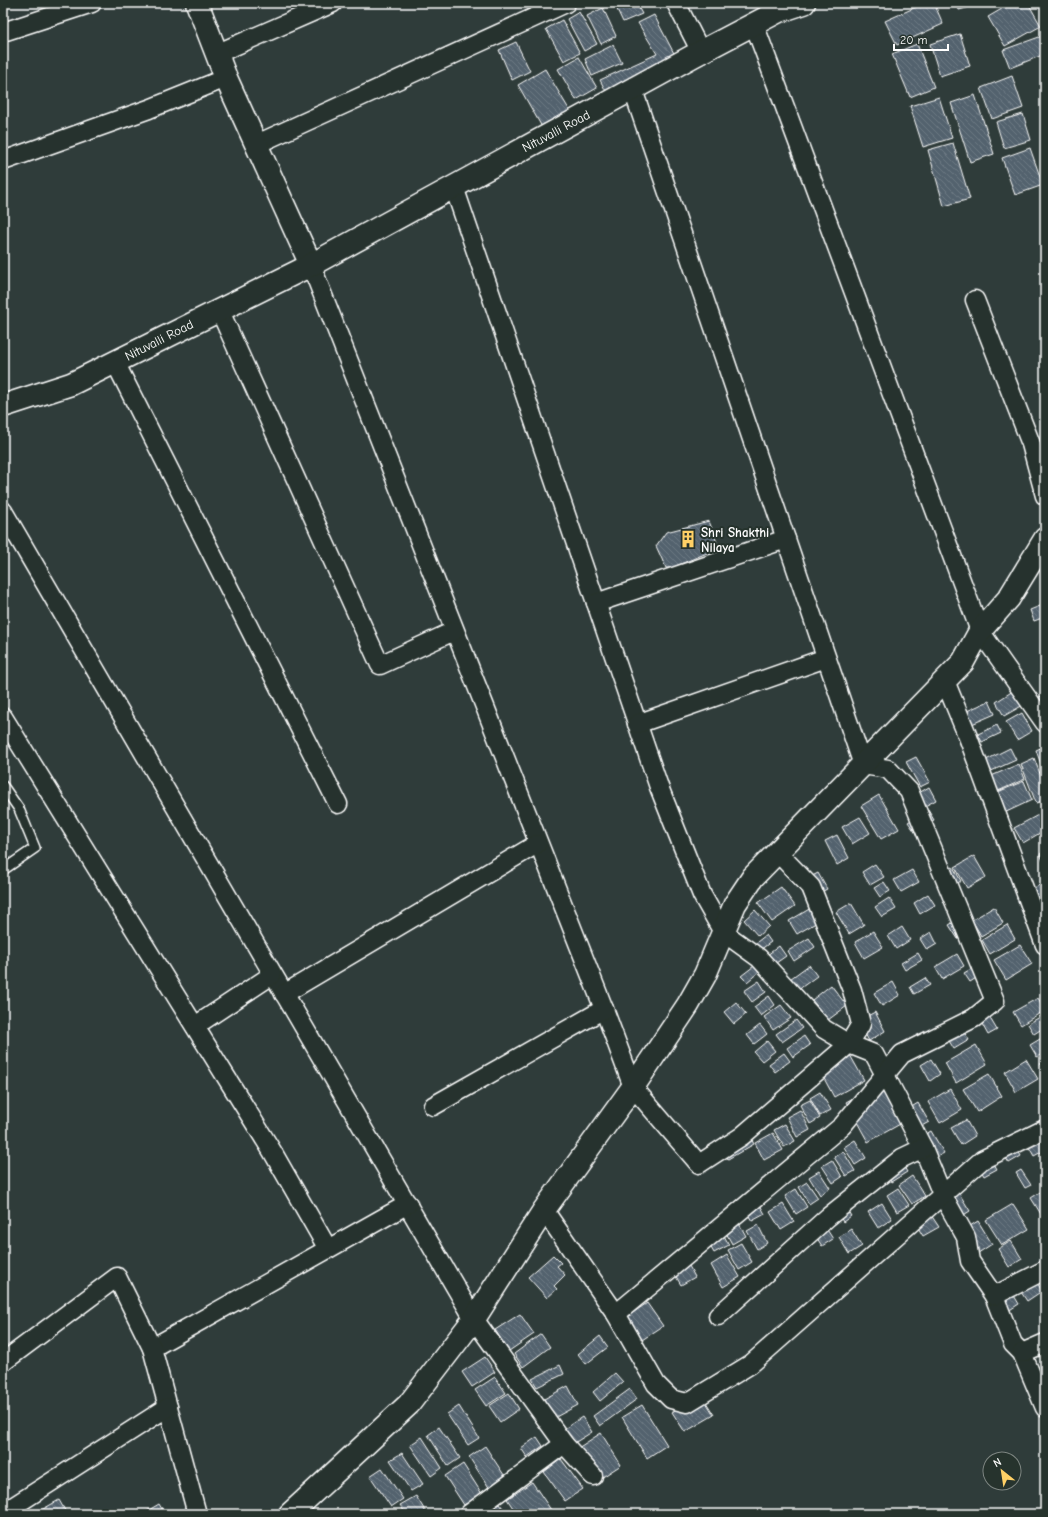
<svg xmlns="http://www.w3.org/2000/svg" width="1048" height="1517" font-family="'Comic Neue',sans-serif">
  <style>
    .building { fill: url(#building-back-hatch); stroke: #fff }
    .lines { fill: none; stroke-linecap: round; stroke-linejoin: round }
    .service-casing { stroke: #fff; stroke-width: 12 }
    .minor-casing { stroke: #fff; stroke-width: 21 }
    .tertiary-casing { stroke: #fff; stroke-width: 25 }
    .service { stroke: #26332d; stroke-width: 9 }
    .minor { stroke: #26332d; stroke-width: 18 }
    .tertiary { stroke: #26332d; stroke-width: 22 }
    .labels { text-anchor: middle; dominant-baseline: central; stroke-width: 4; stroke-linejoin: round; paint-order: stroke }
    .street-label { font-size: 13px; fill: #fff; stroke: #26332d }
    .poi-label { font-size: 13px; font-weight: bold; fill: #fff; stroke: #26332d; text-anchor: start }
  </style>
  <defs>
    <pattern id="building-back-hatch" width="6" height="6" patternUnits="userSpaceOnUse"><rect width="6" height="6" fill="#53626e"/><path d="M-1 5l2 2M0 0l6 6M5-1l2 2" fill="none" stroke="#6d7a84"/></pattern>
  </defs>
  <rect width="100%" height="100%" fill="#2f3c3a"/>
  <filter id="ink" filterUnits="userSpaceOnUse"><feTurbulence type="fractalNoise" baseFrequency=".025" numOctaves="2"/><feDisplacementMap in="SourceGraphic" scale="8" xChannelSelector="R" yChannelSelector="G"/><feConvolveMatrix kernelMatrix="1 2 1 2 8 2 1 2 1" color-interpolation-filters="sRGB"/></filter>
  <g filter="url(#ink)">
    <g class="building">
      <path d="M614,3h22l6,11 -19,8z"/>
      <path d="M925,3h9l9,21 -46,21 -12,-24z"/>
      <path d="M957,3h28l-26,7z"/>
      <path d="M1012,3h16l13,23 -36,20 -17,-29z"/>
      <path d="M603,8l13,28 -15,8 -14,-28z"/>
      <path d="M579,12l18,32 -13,7 -17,-32z"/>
      <path d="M654,15l25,48 -69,36 -10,-19 57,-26 -19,-31z"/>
      <path d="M562,20l18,33 -16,8 -18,-32z"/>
      <path d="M960,34l10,32 -30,10 -10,-32z"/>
      <path d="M1042,36l3,8v10l-35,14 -7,-18z"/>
      <path d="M516,42l14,29 -18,9 -13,-30z"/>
      <path d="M917,44l17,43 -24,10 -18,-43z"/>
      <path d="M613,45l9,18 -30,13 -7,-17z"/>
      <path d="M579,57l18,31 -21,12 -18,-31z"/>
      <path d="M545,69l25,42 -28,16 -24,-42z"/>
      <path d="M1012,76l11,32 -31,11 -11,-31z"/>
      <path d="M975,95l19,59 -24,8 -19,-59z"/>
      <path d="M939,97l13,41 -29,9 -13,-41z"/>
      <path d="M1023,114l8,26 -27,8 -8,-26z"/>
      <path d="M953,143l17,56 -26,7 -16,-56z"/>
      <path d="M1030,148l13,37 -28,10 -13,-37z"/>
      <path d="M709,521l10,27 -48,20h-5l-10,-22 10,-14z"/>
      <path d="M1045,604v13l-11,4 -4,-11z"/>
      <path d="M1016,689l9,15 -21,12 -8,-14z"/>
      <path d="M1045,695v8l-7,3 -2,-8z"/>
      <path d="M989,701l6,13 -23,10 -5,-13z"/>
      <path d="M1022,713l10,18 -15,9 -11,-18z"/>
      <path d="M997,725l4,8 -19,9 -4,-8z"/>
      <path d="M1045,746v30l-9,-26z"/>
      <path d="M1010,748l6,12 -27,12 -5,-11z"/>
      <path d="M916,757l14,25 -10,5 -14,-25z"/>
      <path d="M1034,758l11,29v13l-9,3 -15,-39z"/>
      <path d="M1019,764l6,15 -29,13 -7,-15z"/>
      <path d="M1024,781l8,19 -30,14 -9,-20z"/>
      <path d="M929,787l7,13 -22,12 -7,-12z"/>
      <path d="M879,795l20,34 -18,10 -20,-33z"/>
      <path d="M928,810l6,10 -19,12 -7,-10z"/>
      <path d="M1040,814l5,9v7l-22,13 -9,-15z"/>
      <path d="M860,817l10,16 -18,11 -10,-17z"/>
      <path d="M837,835l12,23 -12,7 -12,-24z"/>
      <path d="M1045,851v14l-5,-11z"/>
      <path d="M974,856l12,21 -19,11 -12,-21z"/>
      <path d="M875,864l9,13 -14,8 -8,-13z"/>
      <path d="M953,867l8,14 -19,11 -8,-14z"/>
      <path d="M912,870l7,12 -18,10 -7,-12z"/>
      <path d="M818,873l9,16 -19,10 -9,-16z"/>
      <path d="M884,882l6,9 -10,6 -6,-9z"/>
      <path d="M1045,882v14l-6,3 -5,-11z"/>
      <path d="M781,887l14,19 -23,16 -14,-19z"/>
      <path d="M928,894l7,11 -15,9 -6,-11z"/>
      <path d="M889,898l7,11 -14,8 -7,-10z"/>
      <path d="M851,903l13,22 -15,9 -13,-22z"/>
      <path d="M1045,905v13l-5,-9z"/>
      <path d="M994,907l9,16 -22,13 -9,-16z"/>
      <path d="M811,908l8,13 -22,13 -8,-13z"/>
      <path d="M755,910l14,16 -11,10 -14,-16z"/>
      <path d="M961,918l8,14 -11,7 -9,-14z"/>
      <path d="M1007,925l8,14 -25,15 -8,-14z"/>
      <path d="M902,927l8,13 -14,9 -8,-13z"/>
      <path d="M873,931l10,16 -19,11 -9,-16z"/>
      <path d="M931,932l6,12 -10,6 -7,-11z"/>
      <path d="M766,935l5,7 -18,13 -5,-6z"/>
      <path d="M809,938l6,9 -21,14 -6,-10z"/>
      <path d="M1020,945l12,19 -26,16 -12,-20z"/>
      <path d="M779,946l7,10 -17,12 -7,-9z"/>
      <path d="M918,953l4,7 -17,10 -4,-7z"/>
      <path d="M957,954l7,12 -22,13 -7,-12z"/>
      <path d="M809,965l8,11 -26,19 -8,-11z"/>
      <path d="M754,966l5,6 -12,10 -6,-6z"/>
      <path d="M976,966l5,9 -11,7 -6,-9z"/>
      <path d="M925,978l5,7 -16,9 -4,-7z"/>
      <path d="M759,981l7,11 -14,10 -8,-11z"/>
      <path d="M893,982l7,13 -18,11 -8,-13z"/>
      <path d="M831,985l16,21 -19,14 -16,-20z"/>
      <path d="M769,996l6,9 -14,11 -7,-9z"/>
      <path d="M1038,998l7,12 -24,15 -8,-13z"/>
      <path d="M736,1002l10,12 -12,10 -10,-12z"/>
      <path d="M781,1005l10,13 -18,12 -9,-13z"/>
      <path d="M984,1008l13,22 -9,5 -12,-22z"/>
      <path d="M875,1012l10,19 -16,10 -11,-20z"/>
      <path d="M1045,1014v13l-11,7 -6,-10z"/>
      <path d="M796,1020l6,8 -20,14 -6,-8z"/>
      <path d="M958,1022l11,18 -15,9 -11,-18z"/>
      <path d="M760,1025l7,9 -13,10 -7,-9z"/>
      <path d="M804,1036l6,9 -17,12 -6,-9z"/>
      <path d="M1045,1036v16l-8,5 -7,-12z"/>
      <path d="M767,1041l8,10 -13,10 -8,-9z"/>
      <path d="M976,1045l11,19 -31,19 -11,-20z"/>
      <path d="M784,1053l6,8 -15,11 -6,-8z"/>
      <path d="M850,1055l14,25 -30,17 -14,-26z"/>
      <path d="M931,1059l9,15 -10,7 -9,-16z"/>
      <path d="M1026,1059l12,20 -22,13 -11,-20z"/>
      <path d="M1045,1061v12l-5,-9z"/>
      <path d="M989,1074l13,22 -25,16 -14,-23z"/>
      <path d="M880,1083l22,40 -34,19 -22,-40z"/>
      <path d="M950,1089l12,21 -22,13 -12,-21z"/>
      <path d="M820,1092l11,18 -11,6 -10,-18z"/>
      <path d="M810,1100l10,18 -10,6 -10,-19z"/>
      <path d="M918,1103l11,19 -13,7 -11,-18z"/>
      <path d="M800,1110l10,20 -13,7 -10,-20z"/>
      <path d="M966,1120l9,16 -14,9 -10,-17z"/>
      <path d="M785,1124l10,17 -11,6 -10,-17z"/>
      <path d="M1045,1124v26l-11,6 -11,-19z"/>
      <path d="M745,1128l9,16 -26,15 -10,-17z"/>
      <path d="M931,1131l13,22 -19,11 -13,-22z"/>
      <path d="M773,1133l10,17 -19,10 -9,-17z"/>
      <path d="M855,1140l11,18 -11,7 -11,-18z"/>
      <path d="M1012,1140l9,16 -12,7 -10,-16z"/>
      <path d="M843,1151l12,20 -9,5 -12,-19z"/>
      <path d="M987,1151l10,18 -13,7 -10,-18z"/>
      <path d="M897,1155l10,17 -16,10 -10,-17z"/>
      <path d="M832,1160l10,17 -9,6 -11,-17z"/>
      <path d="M1021,1170l10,15 -6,3 -9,-15z"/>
      <path d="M819,1171l11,17 -10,7 -11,-18z"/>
      <path d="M912,1176l13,20 -13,8 -13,-19z"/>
      <path d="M807,1182l11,16 -9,6 -10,-17z"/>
      <path d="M898,1188l11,17 -12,7 -10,-17z"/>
      <path d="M796,1189l11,18 -11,7 -11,-18z"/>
      <path d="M1045,1189v30h-1l-13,-21z"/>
      <path d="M957,1190l13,21 -19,12 -12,-21z"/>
      <path d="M755,1196l10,18 -13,7 -11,-18z"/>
      <path d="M842,1202l9,14 -8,6 -9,-15z"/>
      <path d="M882,1203l10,16 -14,9 -10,-16z"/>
      <path d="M783,1204l11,18 -13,8 -11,-18z"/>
      <path d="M1013,1204l16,25 -27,16 -16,-25z"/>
      <path d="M929,1212l10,15 -16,9 -9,-15z"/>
      <path d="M737,1220l9,16 -14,8 -9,-17z"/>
      <path d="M978,1221l14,23 -23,15 -15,-23z"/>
      <path d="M758,1225l9,18 -10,6 -10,-18z"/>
      <path d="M824,1225l9,14 -11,7 -9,-14z"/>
      <path d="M720,1228l9,17 -15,8 -9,-16z"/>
      <path d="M851,1229l11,17 -13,8 -10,-17z"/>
      <path d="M1011,1241l11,18 -13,8 -11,-18z"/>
      <path d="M741,1243l11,19 -13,8 -11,-20z"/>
      <path d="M553,1255l8,8 -4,3 8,9 -11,11 3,3 -10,9 -19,-21z"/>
      <path d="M683,1255l12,22 -14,8 -13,-22z"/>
      <path d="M727,1255l13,22 -17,10 -12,-22z"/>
      <path d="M1029,1269l13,22 -15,10 -14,-21z"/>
      <path d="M1007,1284l12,20 -11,7 -13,-20z"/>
      <path d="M647,1303l16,23 -33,22 -16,-22z"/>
      <path d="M520,1314l14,20 -25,17 -14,-21z"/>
      <path d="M541,1334l9,13 -27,20 -9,-13z"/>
      <path d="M600,1336l8,11 -22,17 -8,-10z"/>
      <path d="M485,1357l10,15 -23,15 -10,-15z"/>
      <path d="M560,1365l4,9 -27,13 -5,-8z"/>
      <path d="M615,1373l8,9 -23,19 -7,-9z"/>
      <path d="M495,1377l11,16 -20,13 -11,-16z"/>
      <path d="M568,1386l10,19 -24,13 -10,-19z"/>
      <path d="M630,1389l7,10 -37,27 -7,-10z"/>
      <path d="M509,1393l10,16 -19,13 -11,-16z"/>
      <path d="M701,1394l13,21 -29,17 -13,-20z"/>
      <path d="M642,1405l25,40 -20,13 -25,-41z"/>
      <path d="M459,1406l20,32 -11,7 -21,-31z"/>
      <path d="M582,1417l10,15 -21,13 -10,-14z"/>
      <path d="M439,1427l21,31 -12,8 -20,-31z"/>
      <path d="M601,1433l20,32 -23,15 -20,-32z"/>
      <path d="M422,1437l20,31 -11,8 -21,-31z"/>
      <path d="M537,1437l6,9 -16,11 -6,-9z"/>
      <path d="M485,1446l21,32 -16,11 -21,-32z"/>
      <path d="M402,1453l21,31 -12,7 -21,-31z"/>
      <path d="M561,1459l22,30 -18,12 -21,-29z"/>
      <path d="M463,1464l19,30 -18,11 -19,-29z"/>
      <path d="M382,1468l21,31 -12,8 -21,-31z"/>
      <path d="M532,1482l19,28 -6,4h-28l-10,-15z"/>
      <path d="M416,1496l11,18h-21l-6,-9z"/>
      <path d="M59,1500l8,14h-31v-1z"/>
      <path d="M159,1504l6,10h-23z"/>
      <path d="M500,1504l7,10h-22z"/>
    </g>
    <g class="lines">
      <g class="service-casing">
        <path id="service" d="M3,786l16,23 16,39 -32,22"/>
      </g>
      <g class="minor-casing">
        <g id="minor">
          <path d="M676,3l25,49"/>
          <path d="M754,24l226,607 65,92"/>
          <path d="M3,32l89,-29"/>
          <path d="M216,54l117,-51"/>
          <path d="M257,144l309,-141"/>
          <path d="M3,161l146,-52 77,-31"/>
          <path d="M454,187l205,600 43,108 21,37 36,26 65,71 25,15 25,10 49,94 19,46 24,43 4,24 24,35 19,48 9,9 23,55"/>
          <path d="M311,265l293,744 29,78 66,77 43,-28 107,-92 12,-20 -9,-34 -41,-103 -34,-35"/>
          <path d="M975,300l56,144 14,52"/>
          <path d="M219,309l161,356 74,-34"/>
          <path d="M115,362l223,442"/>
          <path d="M3,511l471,808 90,125 29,32"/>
          <path d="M596,603l190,-64"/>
          <path d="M945,681l23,56 77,208"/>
          <path d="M3,717l269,434 56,98"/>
          <path d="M637,724l189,-66"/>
          <path d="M284,994l253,-150"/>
          <path d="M195,1026l77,-51"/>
          <path d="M433,1106l171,-97"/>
          <path d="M544,1210l72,104 40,70 15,15 16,4 64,-39 231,-204 63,-31"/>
          <path d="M994,1296l51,-26"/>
          <path d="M616,1314l226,-188 60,-72 72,-36 21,-17 -86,-210 -21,-22 -25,-4 -230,-675"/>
          <path d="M718,1316l110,-99 74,-59 21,-10"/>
          <path d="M152,1348l256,-144"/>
          <path d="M1022,1353l23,-10"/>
          <path d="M3,1362l114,-85 35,71 45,166"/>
          <path d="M3,1513l165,-106"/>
          <path d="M469,1514l95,-70"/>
        </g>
      </g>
      <g class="tertiary-casing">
        <g id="tertiary">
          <path d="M197,3l29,75 85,187"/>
          <path d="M3,406l68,-22 240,-119 382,-209 84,-44 27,-9"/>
          <path d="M290,1514l119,-110 65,-85 70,-109 89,-123 55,-82 17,-30 30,-71 18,-27 210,-215 17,-31 29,-33 36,-59"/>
        </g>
      </g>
      <use href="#service" class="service"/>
      <use href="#minor" class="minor"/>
      <use href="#tertiary" class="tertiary"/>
    </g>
  </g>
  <defs>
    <g id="building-bare" transform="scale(1.38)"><path d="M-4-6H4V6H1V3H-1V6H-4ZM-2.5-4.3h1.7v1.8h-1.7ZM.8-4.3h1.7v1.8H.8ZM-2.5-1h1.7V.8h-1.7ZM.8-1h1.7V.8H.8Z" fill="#ffd166" stroke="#26332d" stroke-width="2.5" paint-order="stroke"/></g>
  </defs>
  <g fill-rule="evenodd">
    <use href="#building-bare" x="688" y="539"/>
  </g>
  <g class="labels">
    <g class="street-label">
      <text transform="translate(556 131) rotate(-28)">Nituvalli Road</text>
      <text transform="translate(159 340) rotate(-27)">Nituvalli Road</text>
    </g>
    <g class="poi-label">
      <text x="701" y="532">Shri Shakthi<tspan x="701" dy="15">Nilaya</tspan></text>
    </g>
  </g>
  <rect width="1048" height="1517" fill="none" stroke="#26332d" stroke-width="16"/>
  <rect x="8" y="8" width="1032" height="1501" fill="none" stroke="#fff" stroke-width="1.5" filter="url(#ink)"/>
  <g transform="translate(1002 1471) rotate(330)"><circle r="19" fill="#26332d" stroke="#7d8581"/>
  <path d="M0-3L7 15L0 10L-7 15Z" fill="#ffd166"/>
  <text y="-6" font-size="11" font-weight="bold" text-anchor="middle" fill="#ffffff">N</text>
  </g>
  <path d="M894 44v6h54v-6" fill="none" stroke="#ffffff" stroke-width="2"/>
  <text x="900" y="44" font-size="12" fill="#ffffff" stroke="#26332d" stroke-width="3" paint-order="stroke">20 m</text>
</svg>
